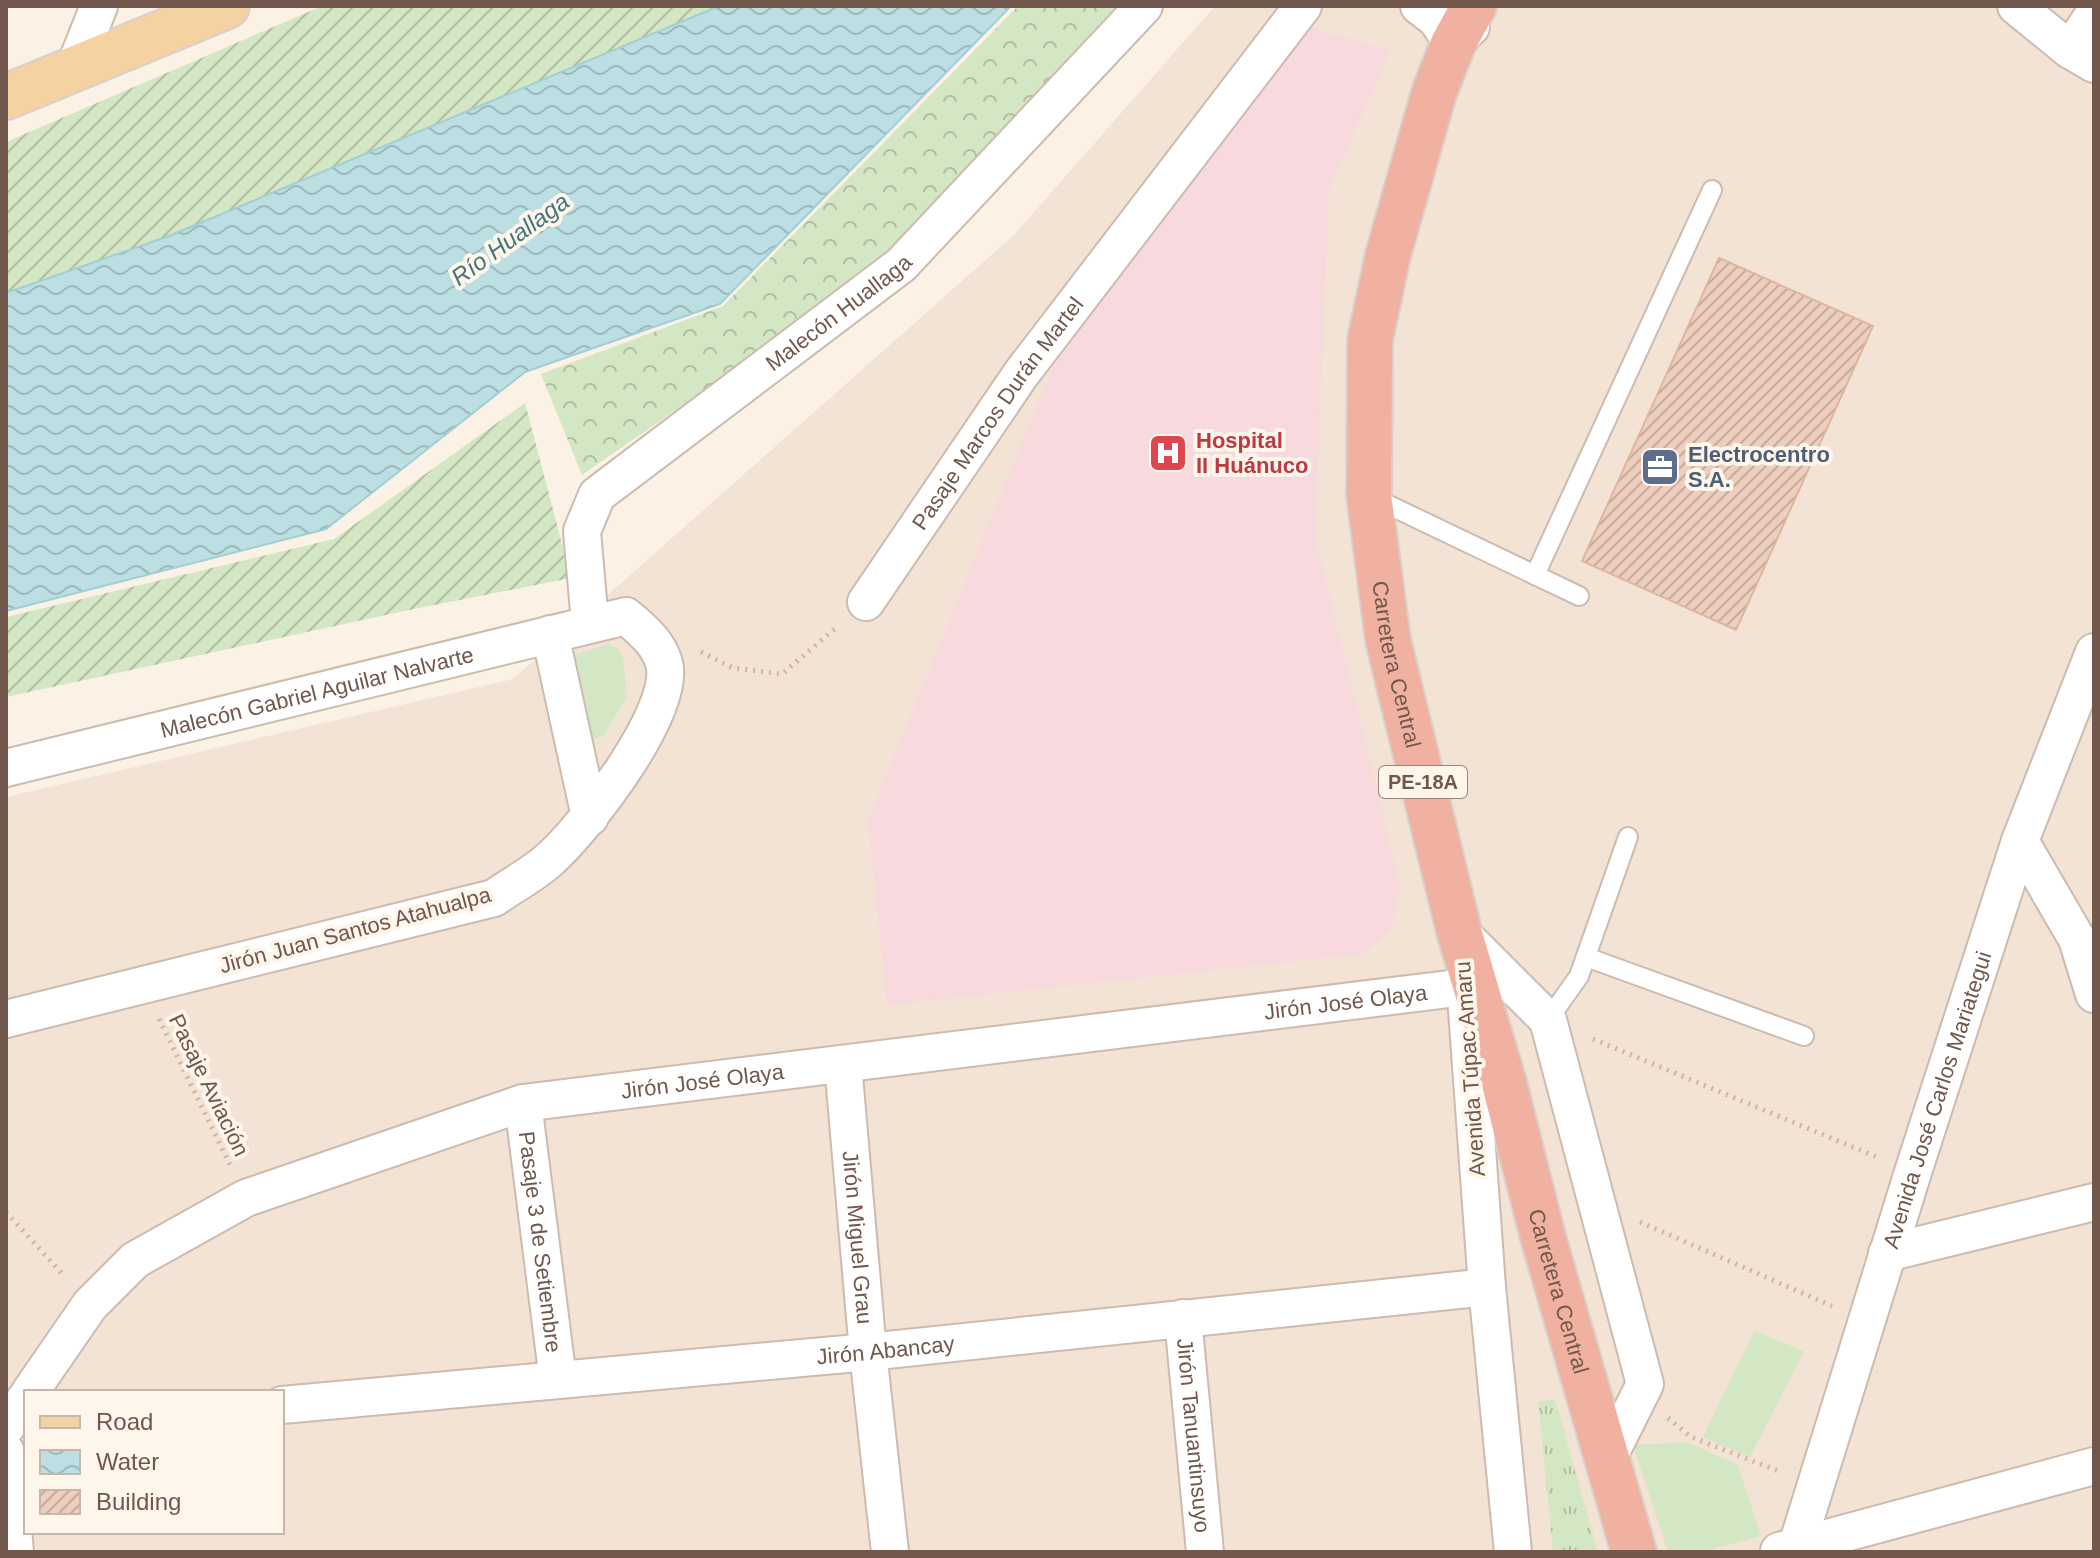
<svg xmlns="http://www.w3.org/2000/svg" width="2100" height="1558" font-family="Arial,sans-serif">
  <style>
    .residential { fill: #f2e3d4; fill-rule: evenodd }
    .medical { fill: #f8d9de }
    .grass { fill: #d4e7c4 }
    .forest { fill: url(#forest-crowns) }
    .park { fill: url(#park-tufts) }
    .garden { fill: url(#garden-furrows) }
    .water { fill: url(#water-waves); stroke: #a2ced4; stroke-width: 2 }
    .building { fill: url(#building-hatch); stroke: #e0b5a0; stroke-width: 2 }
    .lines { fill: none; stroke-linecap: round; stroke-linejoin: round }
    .lane-casing { stroke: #cdbbaf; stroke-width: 22 }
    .street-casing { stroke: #cdbbaf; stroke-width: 40 }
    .primary-casing { stroke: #d8d0cd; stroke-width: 48 }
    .highway-casing { stroke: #d8d0cd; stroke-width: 48 }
    .path { stroke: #d3b2a2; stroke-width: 5; stroke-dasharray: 2 6; stroke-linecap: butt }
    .lane { stroke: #fff; stroke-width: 18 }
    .street { stroke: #fff; stroke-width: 36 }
    .primary { stroke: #f5d2a1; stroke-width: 44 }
    .highway { stroke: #f1b1a0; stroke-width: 44 }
    .labels { text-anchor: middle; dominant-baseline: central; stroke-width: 8; stroke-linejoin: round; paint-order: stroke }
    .shield { fill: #fef5eb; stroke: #9c867c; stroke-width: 2 }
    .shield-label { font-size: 20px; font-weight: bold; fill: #72574c }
    .street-label { font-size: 22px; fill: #72574c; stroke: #fef5eb }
    .health-label { font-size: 22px; font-weight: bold; fill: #be3a42; stroke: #fef5eb; text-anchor: start }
    .service-label { font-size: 22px; font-weight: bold; fill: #4e5e75; stroke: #fef5eb; text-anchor: start }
    .water-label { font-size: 24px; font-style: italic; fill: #44767d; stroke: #fef5eb }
  </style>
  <defs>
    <pattern id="forest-crowns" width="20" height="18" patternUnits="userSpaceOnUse" patternTransform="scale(2)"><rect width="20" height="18" fill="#d4e7c4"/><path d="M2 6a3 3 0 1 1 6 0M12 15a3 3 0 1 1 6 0" fill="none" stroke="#b0bea1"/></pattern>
    <pattern id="park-tufts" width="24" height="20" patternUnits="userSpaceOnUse" patternTransform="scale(2)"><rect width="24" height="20" fill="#d4e7c4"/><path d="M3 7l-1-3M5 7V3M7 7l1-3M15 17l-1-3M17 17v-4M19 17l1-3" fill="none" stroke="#b0bea1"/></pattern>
    <pattern id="garden-furrows" width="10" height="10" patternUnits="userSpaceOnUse" patternTransform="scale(2)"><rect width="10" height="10" fill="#d4e7c4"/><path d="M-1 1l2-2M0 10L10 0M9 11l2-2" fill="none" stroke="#b0bea1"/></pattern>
    <pattern id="water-waves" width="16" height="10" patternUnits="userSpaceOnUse" patternTransform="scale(2)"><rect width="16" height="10" fill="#bbdfe3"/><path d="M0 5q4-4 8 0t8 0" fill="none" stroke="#9cb8ba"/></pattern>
    <pattern id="building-hatch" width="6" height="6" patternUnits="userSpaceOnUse" patternTransform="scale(2)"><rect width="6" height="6" fill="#eecfbe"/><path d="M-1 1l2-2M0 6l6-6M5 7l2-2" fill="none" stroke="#c5ab9d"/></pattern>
  </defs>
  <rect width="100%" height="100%" fill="#fbf1e5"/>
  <path class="residential" d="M1215,6h879v1546h-2088v-755l507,-118 502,-445zM26,1392h256v140h-256z"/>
  <path class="medical" d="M1306,26l84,25 -61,139 -14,348 86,349 -9,40 -28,27 -477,51 -19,-185 184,-451z"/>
  <g class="grass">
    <path d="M608,644l10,5 5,10 4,37 -23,39 -16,7 -17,-86z"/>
    <path d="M1754,1331l50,20 -54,106 -47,-20z"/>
    <path d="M1687,1442l51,23 23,71 -60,16h-33l-35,-107z"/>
  </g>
  <path class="forest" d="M1018,6h119l-214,224 -73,59 -268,186 -41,-101 182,-68z"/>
  <path class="park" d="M1555,1399l43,153h-45l-15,-150z"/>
  <g class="garden">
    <path d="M322,6h397l-550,230 -163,57v-151z"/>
    <path d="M525,403l46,175 -162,32 -403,87v-80l328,-78z"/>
  </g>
  <path class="water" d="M719,6h292l-291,298 -195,68 -199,157 -320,82v-318l163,-57z"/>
  <path class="building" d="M1719,258l154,68 -137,304 -154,-69z"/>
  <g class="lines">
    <g class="lane-casing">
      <g id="lane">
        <path d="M1372,497l207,99"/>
        <path d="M1535,575l177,-385"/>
        <path d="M1586,957l218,79"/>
        <path d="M1548,1020l31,-44 49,-139"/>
      </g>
    </g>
    <g class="street-casing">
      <g id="street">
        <path d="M1419,6l17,13 17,25 18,-17"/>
        <path d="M2016,6l54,44 24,14"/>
        <path d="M2070,50l24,-36"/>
        <path d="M74,69l25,-63"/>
        <path id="s1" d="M866,602l155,-228 282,-368"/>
        <path id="s2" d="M590,623l-8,-92 15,-36 304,-230 243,-259"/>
        <path d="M550,634l40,183"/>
        <path id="s3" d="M6,768l620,-152c15,13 32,26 38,47 13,47 -79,165 -114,196 -16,15 -38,26 -56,39l-488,121"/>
        <path d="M2020,841l57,98 17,55"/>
        <path d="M1459,931l89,89 97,364 -38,76"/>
        <path d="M1466,996l21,291 26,265"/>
        <path id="s4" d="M843,1064l25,288 22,200"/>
        <path id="s5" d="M523,1103l35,277"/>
        <path d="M1887,1253l207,-51"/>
        <path id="s6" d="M1183,1318l22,234"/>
        <path id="s7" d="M30,1392l60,-87 45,-45 111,-62 277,-95 942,-116"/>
        <path id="s8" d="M282,1405l586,-53 619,-65"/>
        <path d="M6,1427l20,-29"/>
        <path d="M6,1452l9,100"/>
        <path d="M1779,1551l315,-85"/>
        <path id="s9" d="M1795,1552l118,-380 107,-331 74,-189"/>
      </g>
    </g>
    <g class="primary-casing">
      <path id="primary" d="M6,97l221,-91"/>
    </g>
    <g class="highway-casing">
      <g id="highway">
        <path id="s10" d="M1474,6l-21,38 -19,49 -46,162 -18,85 -1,155 19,145 71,291 45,152 39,154 91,315"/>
      </g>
    </g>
    <g class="path">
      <path d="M701,652l32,16 49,6 56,-48"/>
      <path d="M159,1019l71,146"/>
      <path d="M1593,1039l286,119"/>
      <path d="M6,1212l59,65"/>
      <path d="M1640,1222l192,84"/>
      <path d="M1668,1418l23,19 90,35"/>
    </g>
    <use href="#lane" class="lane"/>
    <use href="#street" class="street"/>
    <use href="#primary" class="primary"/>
    <use href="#highway" class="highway"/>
  </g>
  <defs>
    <g id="hospital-square" transform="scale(2)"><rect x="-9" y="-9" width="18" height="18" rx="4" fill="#e0444e" stroke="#fef5eb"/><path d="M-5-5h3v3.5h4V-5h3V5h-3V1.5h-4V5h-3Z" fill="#fff"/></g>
    <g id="office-square" transform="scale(2)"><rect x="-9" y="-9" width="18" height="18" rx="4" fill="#5c6f8a" stroke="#fef5eb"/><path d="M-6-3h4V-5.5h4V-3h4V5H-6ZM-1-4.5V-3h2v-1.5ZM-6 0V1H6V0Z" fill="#fff"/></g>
  </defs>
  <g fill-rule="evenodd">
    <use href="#hospital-square" x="1168" y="453"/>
    <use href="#office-square" x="1660" y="467"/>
  </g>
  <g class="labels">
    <rect class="shield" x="1379" y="766" width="88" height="32" rx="6"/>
    <g class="shield-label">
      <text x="1423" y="782">PE-18A</text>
    </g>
    <g class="street-label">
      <text stroke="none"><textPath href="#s2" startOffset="434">Malecón Huallaga</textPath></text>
      <text stroke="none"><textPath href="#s1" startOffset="230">Pasaje Marcos Durán Martel</textPath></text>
      <text stroke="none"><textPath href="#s10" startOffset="678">Carretera Central</textPath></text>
      <text stroke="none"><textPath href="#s3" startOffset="320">Malecón Gabriel Aguilar Nalvarte</textPath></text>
      <text transform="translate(355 930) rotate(-15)">Jirón Juan Santos Atahualpa</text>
      <text stroke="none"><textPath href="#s7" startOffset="1418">Jirón José Olaya</textPath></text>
      <text transform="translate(1470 1069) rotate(-94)">Avenida Túpac Amaru</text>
      <text stroke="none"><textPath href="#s7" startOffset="770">Jirón José Olaya</textPath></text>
      <text transform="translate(209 1085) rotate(64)">Pasaje Aviación</text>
      <text stroke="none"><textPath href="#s9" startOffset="474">Avenida José Carlos Mariategui</textPath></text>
      <text stroke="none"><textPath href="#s4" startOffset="174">Jirón Miguel Grau</textPath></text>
      <text stroke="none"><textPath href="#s5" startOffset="140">Pasaje 3 de Setiembre</textPath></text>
      <text stroke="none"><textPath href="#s10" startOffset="1326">Carretera Central</textPath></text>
      <text stroke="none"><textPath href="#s8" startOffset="606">Jirón Abancay</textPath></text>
      <text stroke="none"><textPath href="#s6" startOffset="118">Jirón Tanuantinsuyo</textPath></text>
    </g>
    <g class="health-label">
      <text x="1196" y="440">Hospital<tspan x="1196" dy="25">II Huánuco</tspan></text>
    </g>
    <g class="service-label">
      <text x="1688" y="454">Electrocentro<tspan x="1688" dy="25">S.A.</tspan></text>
    </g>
    <g class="water-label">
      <text transform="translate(510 239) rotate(-36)">Río Huallaga</text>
    </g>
  </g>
  <rect width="2100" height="1558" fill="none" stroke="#72574c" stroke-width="16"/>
  <rect x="24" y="1390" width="260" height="144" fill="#fef5eb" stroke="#c6b6ab" stroke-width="2"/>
  <rect x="40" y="1416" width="40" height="12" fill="#f5d2a1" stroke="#c6b6ab" stroke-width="2"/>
  <text x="96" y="1430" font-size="24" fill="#72574c">Road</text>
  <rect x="40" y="1450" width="40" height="24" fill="url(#water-waves)" stroke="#c6b6ab" stroke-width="2"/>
  <text x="96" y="1470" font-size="24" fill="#72574c">Water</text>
  <rect x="40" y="1490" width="40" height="24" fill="url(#building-hatch)" stroke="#c6b6ab" stroke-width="2"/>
  <text x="96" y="1510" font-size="24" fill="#72574c">Building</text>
</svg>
